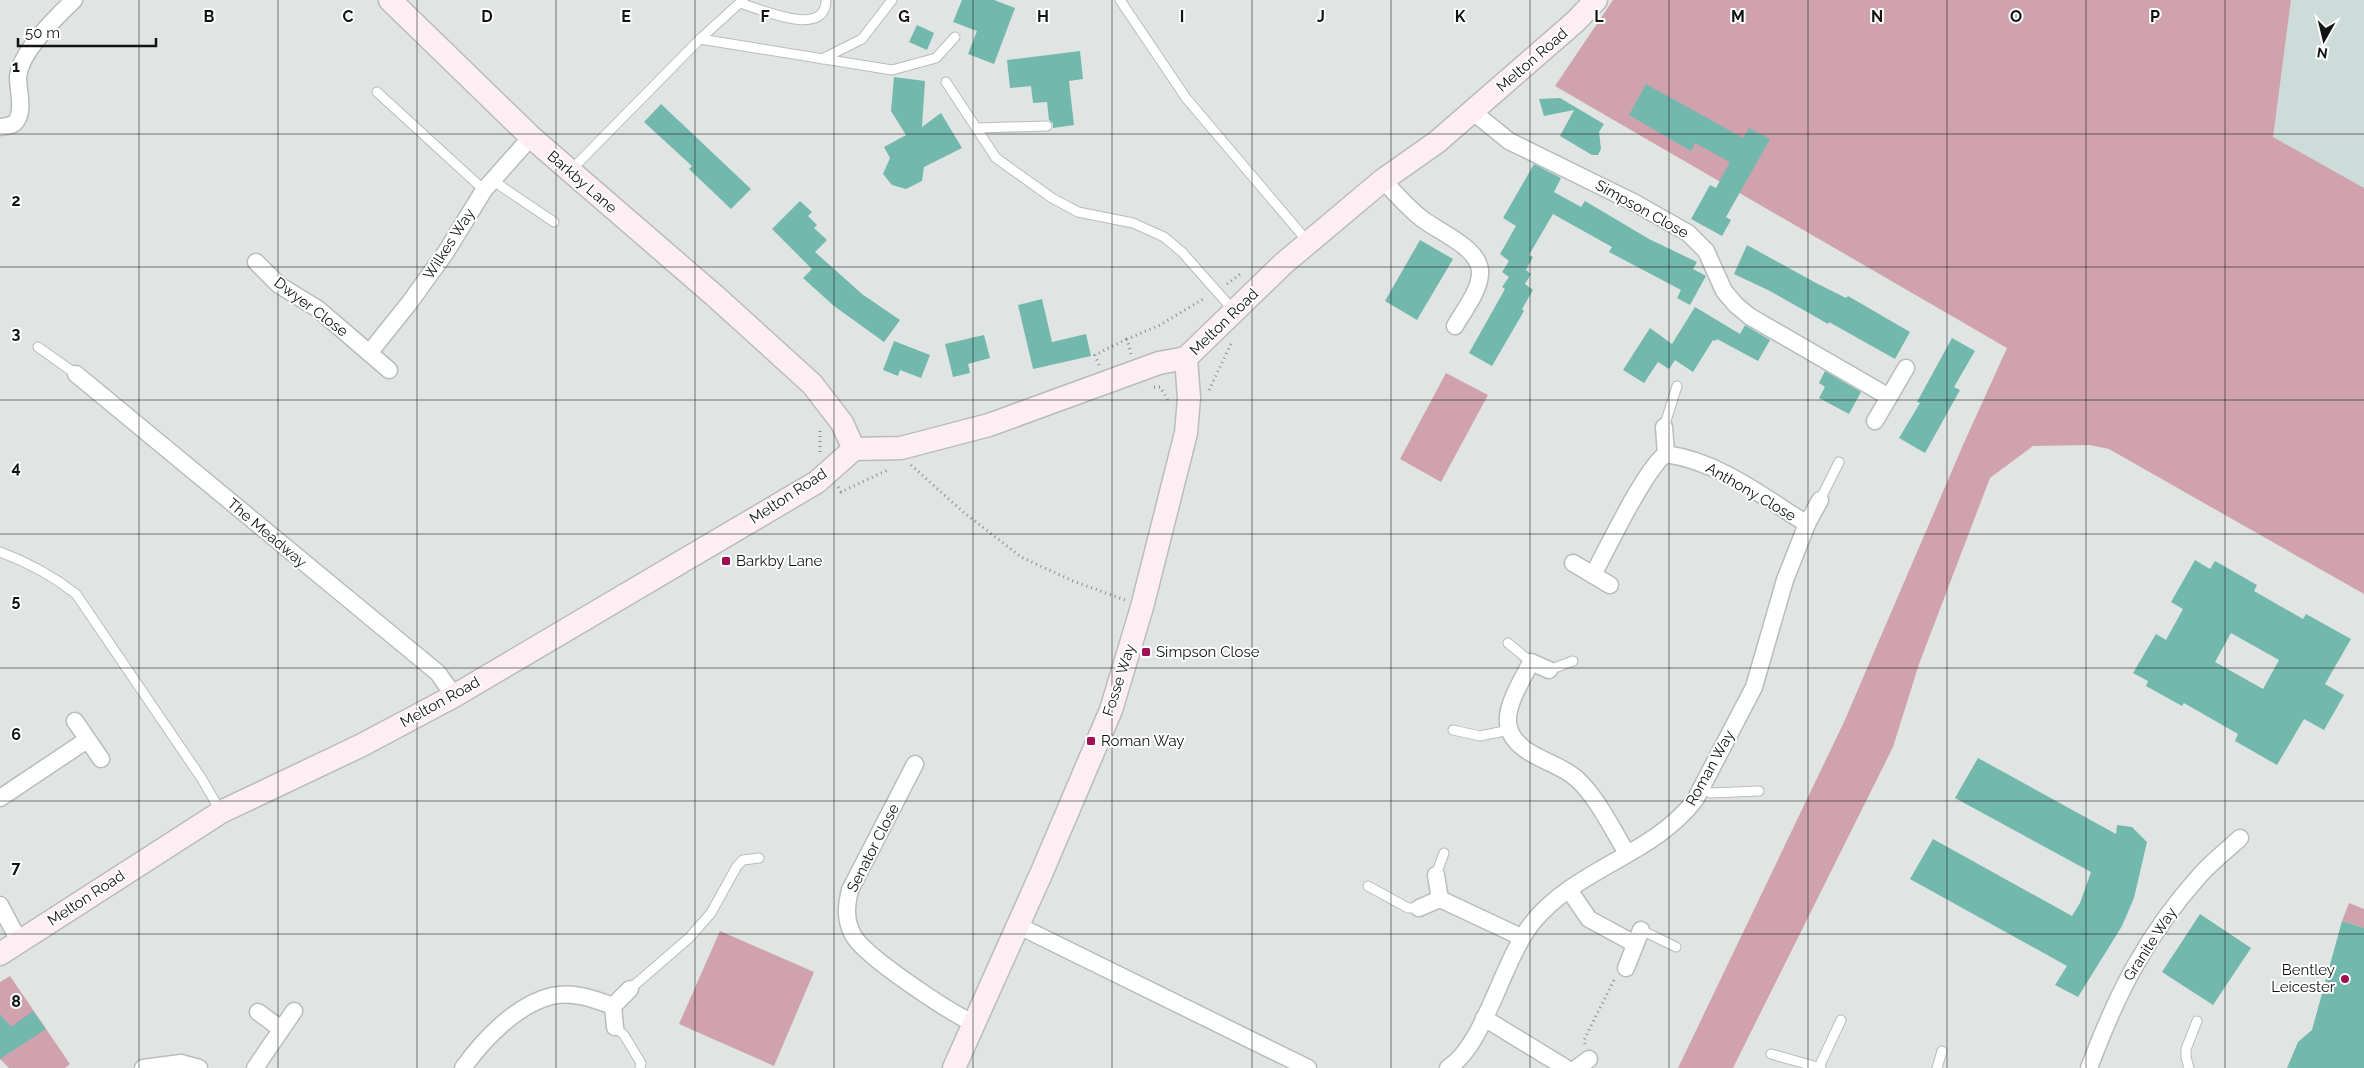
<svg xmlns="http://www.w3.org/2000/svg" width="2364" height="1068" font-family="Raleway,sans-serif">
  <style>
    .built { fill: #cedcd9 }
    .green { fill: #cfa2ae }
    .building { fill: #73b8ac; fill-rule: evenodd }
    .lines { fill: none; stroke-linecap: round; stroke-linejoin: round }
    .lane-casing { stroke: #b8bcbc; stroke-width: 11 }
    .street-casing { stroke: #b8bcbc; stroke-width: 19 }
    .secondary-casing { stroke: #b8bcbc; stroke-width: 25 }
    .path { stroke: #898d8c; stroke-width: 3; stroke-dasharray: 1 4; stroke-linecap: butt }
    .lane { stroke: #fff; stroke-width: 9 }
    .street { stroke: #fff; stroke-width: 16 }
    .secondary { stroke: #fceef2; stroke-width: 22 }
    .grid { fill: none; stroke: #121413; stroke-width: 1; stroke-opacity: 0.55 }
    .poi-dot { fill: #a21054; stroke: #fff; stroke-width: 2 }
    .labels { text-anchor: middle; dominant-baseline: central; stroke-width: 4; stroke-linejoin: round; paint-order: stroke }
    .street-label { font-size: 15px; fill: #121413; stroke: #fff }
    .poi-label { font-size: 15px; fill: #121413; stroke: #fff; text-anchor: start }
    .grid-label { font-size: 16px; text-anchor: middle; font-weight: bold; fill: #121413; stroke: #fff; stroke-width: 4; stroke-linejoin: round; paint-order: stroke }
  </style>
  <rect width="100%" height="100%" fill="#e0e5e4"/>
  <path class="built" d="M2291,0h73v188l-92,-51z"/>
  <g class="green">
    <path d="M1613,0h678l-18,137 91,51v406l-255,-145 -19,-4 -57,1 -43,32 -71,186 -26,83 -160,321h-55l166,-346 119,-277 44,-97 -452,-262z"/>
    <path d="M1446,373l42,22 -47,87 -41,-23z"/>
    <path d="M2349,903l15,6v19l-22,-7z"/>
    <path d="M720,931l94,41 -40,94 -95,-42z"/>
    <path d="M10,976l60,88 -5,4h-56l-9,-9v-77z"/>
  </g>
  <g class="building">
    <path d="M962,0h32l21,8 -21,56 -26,-10 9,-23 -24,-9z"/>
    <path d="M917,25l17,8 -7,17 -18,-8z"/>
    <path d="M1080,51l3,28 -14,2 5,44 -21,3v-5l-4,-3 -2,-18 -14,1 -2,-17 -21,2 -3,-28z"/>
    <path d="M894,77l31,4 -3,46 19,-14 21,35 -38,19 -2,14 -16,8 -14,-4 -9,-11 7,-16 -6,-11 22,-12 -15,-24z"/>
    <path d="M1646,84l97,54 6,-10 21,11 -44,78 5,3 -9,16 -31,-17 19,-34 6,3 14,-26 -35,-19 -4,8 -62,-36z"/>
    <path d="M1560,98l44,26 -5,8 2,17 -3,6h-6l-32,-19 14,-26 -30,6 -5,-17z"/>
    <path d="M661,104l90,85 -20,20 -42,-40 3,-3 -48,-44z"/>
    <path d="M1534,164l27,14 -7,14 27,15 4,-6 64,38 48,23 -4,7 13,7 -16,29 -13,-7 4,-8 -72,-38 3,-5 -59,-33 -24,41 4,2 -7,13 5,4 -6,10 8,6 -11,19 2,2 -32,55 -23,-13 36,-64 -3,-2 7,-10 -7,-5 7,-11 -9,-7 16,-28 -13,-8z"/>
    <path d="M800,201l12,11 -4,4 9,9 -3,3 13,12 -12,12 47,42 38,26 -16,22 -50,-36 -31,-28 9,-9 -40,-40z"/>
    <path d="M1420,240l33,19 -36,61 -32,-19z"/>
    <path d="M1747,245l69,38 30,15 2,-2 62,36 -15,27 -66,-37 -1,2 -58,-33 -36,-17z"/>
    <path d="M1042,299l10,43 34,-8 5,22 -58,13 -15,-64z"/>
    <path d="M1695,307l45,27 5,-9 25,15 -12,21 -41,-22 -2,2 -2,-1 -20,32 -18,-12 -6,9 -11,-7 -14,21 -21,-13 27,-42 22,16z"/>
    <path d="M984,335l6,23 -22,6 2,9 -17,4 -8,-33z"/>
    <path d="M1952,338l23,13 -21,36 6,3 -35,63 -26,-15 21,-35 -3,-1z"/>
    <path d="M894,341l36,14 -9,23 -21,-8 -2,6 -15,-6z"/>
    <path d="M1825,371l36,21 -12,22 -30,-16 6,-11 -6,-4z"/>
    <path d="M2195,560l15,9 5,-8 42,24 -3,6 49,28 3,-5 45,25 -26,45 19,11 -20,35 -20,-11 -27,46 -42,-24 3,-7 -54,-31 -2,3 -36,-20 2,-5 -15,-8 23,-39 10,6 17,-31 -12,-7zM2231,633l48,27 -16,29 -48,-27z"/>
    <path d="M1978,758l138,76 1,-9 15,2 15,15 -13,56 -12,28 -44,71 -23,-12 12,-19 -157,-87 23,-40 139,77 8,-13 11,-31 -136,-74z"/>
    <path d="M2200,914l51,34 -38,57 -51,-33z"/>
    <path d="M2342,921l22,7v140h-77l11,-26 14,-12z"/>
    <path d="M33,1011l13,18 -46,30v-45l11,13z"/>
  </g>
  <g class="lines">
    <g class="lane-casing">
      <g id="lane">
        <path d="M1120,0l66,98 122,144"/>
        <path d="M740,3c20,6 86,36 86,-3"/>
        <path d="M700,39l43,-39"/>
        <path d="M822,59l40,-20 30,-39"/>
        <path d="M946,82l50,76 56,40 26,14 55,11 31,14 18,15 53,60"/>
        <path d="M377,92l107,98"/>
        <path d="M977,128l70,-2"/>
        <path d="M571,170l129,-131 192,31 44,-12 19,-21"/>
        <path d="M492,180l62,42"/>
        <path d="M38,347l38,27"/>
        <path d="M1664,427l13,-41"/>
        <path d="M1820,500l19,-38"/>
        <path d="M0,552c27,10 53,24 76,42l126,185 19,33"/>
        <path d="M1508,643l23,19"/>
        <path d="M1549,670l24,-9"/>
        <path d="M1453,730l27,6 29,-6"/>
        <path d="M1701,789l10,4 48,-2"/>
        <path d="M1436,875l8,-22"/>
        <path d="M1368,886l40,22h11"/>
        <path d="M1641,930l35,17"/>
        <path d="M630,989l59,-51 22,-25 26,-47 6,-6 16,-2"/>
        <path d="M615,1027l9,8 17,28 -1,5"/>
        <path d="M1771,1054l50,14"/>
        <path d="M1819,1067l22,-47"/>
        <path d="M1937,1068l5,-17"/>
        <path d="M2189,1068l-3,-11v-8l11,-28"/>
      </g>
    </g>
    <g class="street-casing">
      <g id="street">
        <path d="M1472,111l37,30 126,62 53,30 18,18 18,40 12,14 13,11 140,81"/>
        <path d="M0,127c6,-1 14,-1 17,-7 7,-11 1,-30 1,-43 2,-25 38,-60 56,-77"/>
        <path d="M1383,180c12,13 24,27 38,38 17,14 61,30 59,56 -1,18 -16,36 -25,52"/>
        <path d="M256,262l23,23 39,24 71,61"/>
        <path d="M370,352l40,-50 36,-50 38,-62 47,-53"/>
        <path d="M76,374l362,299 16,23"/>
        <path d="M1875,421l31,-53"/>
        <path d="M1664,427l2,27"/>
        <path d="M1573,563l37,22"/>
        <path d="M1593,575c14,-26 53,-108 73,-121 54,8 96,42 141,70"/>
        <path d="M1549,670l-18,-8c-19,38 -44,70 7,95 13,7 29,12 40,23 20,19 34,49 49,73"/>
        <path d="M75,721l26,38"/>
        <path d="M915,764l-65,126c-4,16 -5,30 3,45 12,22 95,76 120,88"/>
        <path d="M0,798l87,-58"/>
        <path d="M1569,890l20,29 46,25"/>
        <path d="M1440,899l81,38"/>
        <path d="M0,905l19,36"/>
        <path d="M1419,908l21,-9 -4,-24"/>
        <path d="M1017,925l291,143"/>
        <path d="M1626,968l15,-38"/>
        <path d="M258,1012l23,17"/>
        <path d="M1484,1018l82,50"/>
        <path d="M615,1027l-2,-21 17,-17"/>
        <path d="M143,1068l38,-5 18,5"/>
        <path d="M255,1068l39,-57"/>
        <path d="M463,1068c20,-28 54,-64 89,-72 21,-5 42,3 61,10"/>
        <path d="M1448,1068c37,-23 54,-108 85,-146 44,-54 120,-67 162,-122l59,-113 31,-107 22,-56 13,-24"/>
        <path d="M1577,1068l12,-9"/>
        <path d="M2089,1068c28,-75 58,-134 112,-194 12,-13 26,-24 39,-36"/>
      </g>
    </g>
    <g class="secondary-casing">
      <g id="secondary">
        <path d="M390,0l141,137 184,159 97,88 30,39 12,26"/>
        <path d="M0,954l221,-142 141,-67 92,-49 239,-141 124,-73 37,-33 47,-1 88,-23 170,-62 27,-5 97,-94 100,-84 54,-38 139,-121 20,-21"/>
        <path d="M954,1068l87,-194 70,-164 31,-103 44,-174 3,-35 -3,-40"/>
      </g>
    </g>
    <g class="path">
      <path d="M1227,284l15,-11"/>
      <path d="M1131,354l-4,-15 33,-14 45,-27"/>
      <path d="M1099,365l-4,-10 32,-16"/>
      <path d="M1154,387h6l8,13"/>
      <path d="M1209,390l22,-46"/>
      <path d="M820,452v-23"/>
      <path d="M911,465l51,46 59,46 52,24 52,19"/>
      <path d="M838,487l3,5 49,-23"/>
      <path d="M1585,1044l-1,-4 30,-60"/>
    </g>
    <use href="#lane" class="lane"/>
    <use href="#street" class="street"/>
    <use href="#secondary" class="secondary"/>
  </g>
  <path class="grid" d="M139,0v1068M278,0v1068M417,0v1068M556,0v1068M695,0v1068M834,0v1068M973,0v1068M1112,0v1068M1252,0v1068M1391,0v1068M1530,0v1068M1669,0v1068M1808,0v1068M1947,0v1068M2086,0v1068M2225,0v1068M0,134h2364M0,267h2364M0,400h2364M0,534h2364M0,668h2364M0,801h2364M0,934h2364"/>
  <g class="poi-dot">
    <rect x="721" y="556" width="10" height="10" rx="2.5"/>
    <rect x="1141" y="647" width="10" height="10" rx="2.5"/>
    <rect x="1086" y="736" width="10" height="10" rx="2.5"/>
    <circle cx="2345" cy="979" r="5"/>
  </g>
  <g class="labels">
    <g class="street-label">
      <text transform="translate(1532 60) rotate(-41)">Melton Road</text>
      <text transform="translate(582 182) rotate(41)">Barkby Lane</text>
      <text transform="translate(1642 209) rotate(29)">Simpson Close</text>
      <text transform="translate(449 244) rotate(-57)">Wilkes Way</text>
      <text transform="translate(311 307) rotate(37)">Dwyer Close</text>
      <text transform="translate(1224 322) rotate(-44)">Melton Road</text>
      <text transform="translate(1751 492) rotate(30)">Anthony Close</text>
      <text transform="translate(788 496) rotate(-33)">Melton Road</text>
      <text transform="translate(267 533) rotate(40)">The Meadway</text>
      <text transform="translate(1119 680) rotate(-72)">Fosse Way</text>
      <text transform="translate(440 702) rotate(-29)">Melton Road</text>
      <text transform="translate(1710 768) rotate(-61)">Roman Way</text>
      <text transform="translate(873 848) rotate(-63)">Senator Close</text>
      <text transform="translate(86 898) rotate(-33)">Melton Road</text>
      <text transform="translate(2150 944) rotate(-57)">Granite Way</text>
    </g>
    <g class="poi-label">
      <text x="736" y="561">Barkby Lane</text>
      <text x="1156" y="652">Simpson Close</text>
      <text x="1101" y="741">Roman Way</text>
      <text x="2335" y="970" text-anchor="end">Bentley<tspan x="2335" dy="17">Leicester</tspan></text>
    </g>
  </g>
  <g class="grid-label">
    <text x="209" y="22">B</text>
    <text x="348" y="22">C</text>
    <text x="487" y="22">D</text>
    <text x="626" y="22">E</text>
    <text x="765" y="22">F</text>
    <text x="904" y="22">G</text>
    <text x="1043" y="22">H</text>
    <text x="1182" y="22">I</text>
    <text x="1321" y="22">J</text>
    <text x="1460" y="22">K</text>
    <text x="1599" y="22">L</text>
    <text x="1738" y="22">M</text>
    <text x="1877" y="22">N</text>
    <text x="2016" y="22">O</text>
    <text x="2155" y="22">P</text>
    <text x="16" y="72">1</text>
    <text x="16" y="206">2</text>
    <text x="16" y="339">3</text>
    <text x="16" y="473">4</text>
    <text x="16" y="606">5</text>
    <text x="16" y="740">6</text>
    <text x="16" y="873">7</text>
    <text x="16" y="1007">8</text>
  </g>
  <g transform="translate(2324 40) rotate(188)" stroke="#ffffff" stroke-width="4" paint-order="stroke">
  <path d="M0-4L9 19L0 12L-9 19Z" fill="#121413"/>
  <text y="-8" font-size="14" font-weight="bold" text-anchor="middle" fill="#121413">N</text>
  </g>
  <path d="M18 38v8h138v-8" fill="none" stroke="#121413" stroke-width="2.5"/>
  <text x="25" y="38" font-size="15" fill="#121413" stroke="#ffffff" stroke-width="4" paint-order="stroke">50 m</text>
</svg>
